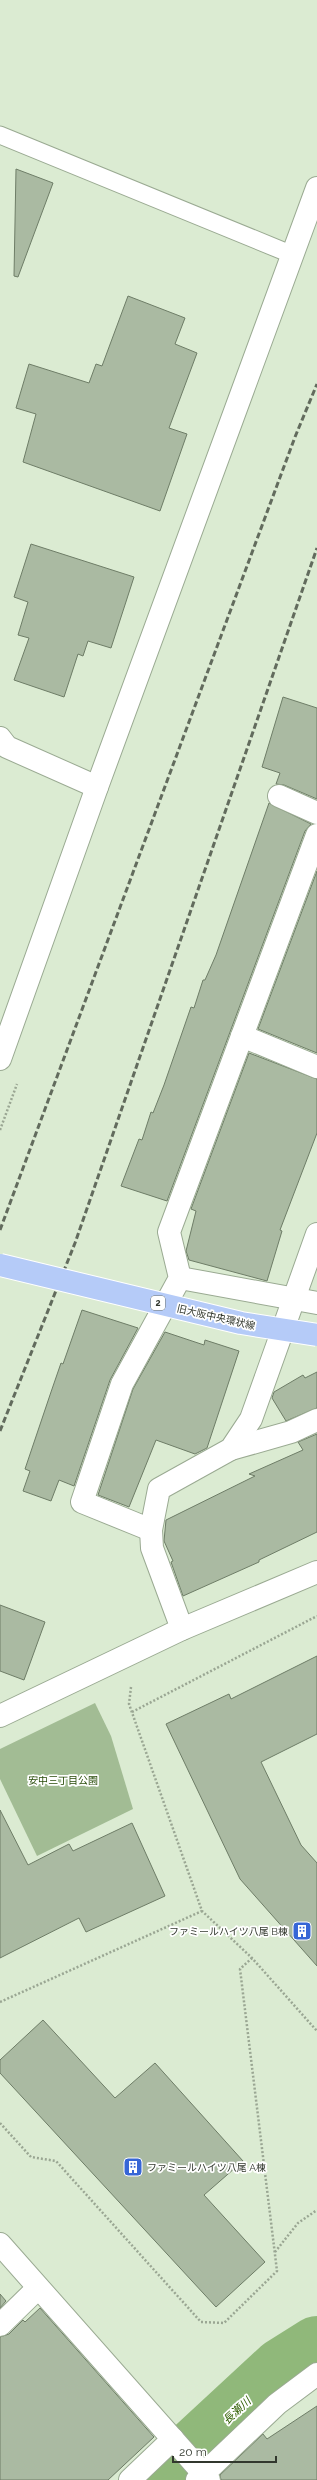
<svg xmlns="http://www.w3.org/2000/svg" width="317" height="2480" font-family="Raleway,'Noto Sans JP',sans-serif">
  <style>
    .green { fill: #a2bc94 }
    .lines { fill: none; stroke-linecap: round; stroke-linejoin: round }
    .river { stroke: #90b87a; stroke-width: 62 }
    .building { fill: #aabaa2; stroke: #6e7d67 }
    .service-casing { stroke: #9aaa92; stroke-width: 19 }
    .minor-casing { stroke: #9aaa92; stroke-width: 24 }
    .tertiary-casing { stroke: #9aaa92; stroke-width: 24 }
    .path { stroke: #9aa693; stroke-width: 2.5; stroke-dasharray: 2 2; stroke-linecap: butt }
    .service { stroke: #fff; stroke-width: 17 }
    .minor { stroke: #fff; stroke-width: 22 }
    .tertiary { stroke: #fff; stroke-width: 22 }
    .rail { stroke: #626b5d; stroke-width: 3; stroke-dasharray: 6 3; stroke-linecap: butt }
    .primary-bridge-casing { stroke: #fff; stroke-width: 24; stroke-linecap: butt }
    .primary-bridge { stroke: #b5cbf8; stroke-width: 22 }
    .labels { text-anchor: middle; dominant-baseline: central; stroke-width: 3.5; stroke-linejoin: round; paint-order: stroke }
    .shield { fill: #fff; stroke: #70746d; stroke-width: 1 }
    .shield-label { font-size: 9px; font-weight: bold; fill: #32382e }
    .street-label { font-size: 10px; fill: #32382e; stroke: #fff }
    .park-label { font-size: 10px; fill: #274b08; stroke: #fff }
    .poi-label { font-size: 10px; fill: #32382e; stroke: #fff; text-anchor: end }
    .water-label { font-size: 11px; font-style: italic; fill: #2f5e00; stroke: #fff }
  </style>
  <rect width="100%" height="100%" fill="#dbebd2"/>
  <path class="green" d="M95,1703l16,33 22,73 -96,47 -37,-77v-30z"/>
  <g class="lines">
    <path class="river" d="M162,2480l120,-111 35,-22"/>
  </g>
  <g class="building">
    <path d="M16,169l37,14 -35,94 -4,-1z"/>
    <path d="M128,296l57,22 -10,26 22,9 -28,75 18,6 -27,77 -137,-49 13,-48 -20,-6 13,-44 60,19 7,-19 6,2z"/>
    <path d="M31,544l103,33 -23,71 -23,-7 -5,15 -5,-2 -14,43 -50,-17 15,-42 -11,-3 10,-33 -14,-5z"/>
    <path d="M283,697l34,11v91l-33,-14 -8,-1 4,-11 -18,-6z"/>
    <path d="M269,803l42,21 -6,7 -138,370 -46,-15 18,-47 3,1 9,-28 2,1 11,-28 27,-78 3,1 9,-28h2l11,-25z"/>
    <path d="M317,871v182l-59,-24z"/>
    <path d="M249,1053l68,26v54l-37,97 2,1 -15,50 -78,-21 -3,-9 10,-40 -5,-2z"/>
    <path d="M82,1310l56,18 -28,52 -36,106 -15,-6 -8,21 -28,-10 7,-20 -5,-2 26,-77 10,-29 2,1z"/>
    <path d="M165,1332l39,13 1,-5 34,11 -32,97 -12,6 -39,-14 -27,67 -31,-12 35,-106z"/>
    <path d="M317,1372v36l-31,13 -14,-23 2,-6 29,-17 2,3z"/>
    <path d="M317,1434v98l-58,28v2l-76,34 -12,-34 2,-1 -9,-20 2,-21 89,-44 -6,-2 54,-24 -5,-8z"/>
    <path d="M0,1605l45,17 -21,58 -24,-9z"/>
    <path d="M317,1656v78l-56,28 40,83 16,18v103l-77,-87 -74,-155 63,-30 2,5z"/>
    <path d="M0,1810l28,55 41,-21 4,7 59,-28 33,73 -79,36 -7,-14 -79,40z"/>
    <path d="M43,2020l72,78 40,-35 88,98 -39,34 61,67 -49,45 -216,-234v-13z"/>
    <path d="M0,2294l6,7 -6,7z"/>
    <path d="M40,2308l114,129 -46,43h-108v-143l9,-3 14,-14 2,2z"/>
    <path d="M317,2406v74h-96l-1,-5 43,-41 4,5z"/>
  </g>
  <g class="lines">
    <g class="service-casing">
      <path id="service" d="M0,135l293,120"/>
    </g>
    <g class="minor-casing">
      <g id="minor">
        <path d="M279,796l38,17"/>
        <path d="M242,1036l75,31"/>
        <path d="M180,1278l137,25"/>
        <path d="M231,1449l60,-17 26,-12"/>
        <path d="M151,1530l-69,-28 40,-118 58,-106 -11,-46 148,-397"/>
        <path d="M182,1629l-30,-81 -1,-18 8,-41 72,-40 20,-30 66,-185"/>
        <path d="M0,1716l182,-87 135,-57"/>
        <path d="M0,2244l209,236"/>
        <path d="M0,2325l38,-37"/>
        <path d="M130,2480l43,-41"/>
        <path d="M197,2480l80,-76 40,-30"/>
      </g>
    </g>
    <g class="tertiary-casing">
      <g id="tertiary">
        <path d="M0,738l7,9 90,40"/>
        <path d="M0,1059l97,-272 220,-599"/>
      </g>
    </g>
    <g class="path">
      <path d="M0,1130l17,-46"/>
      <path d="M131,1687l-2,17 73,207 50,47 65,73"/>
      <path d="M132,1712l185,-96"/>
      <path d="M0,2002l202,-91"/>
      <path d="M0,2123l31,34 25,4 145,161 23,1 53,-52 -37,-302 12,-11"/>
      <path d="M275,2252l23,-29 19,-13"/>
    </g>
    <use href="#service" class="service"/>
    <use href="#minor" class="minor"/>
    <use href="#tertiary" class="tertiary"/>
    <g class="rail">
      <path d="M0,1230l295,-793 22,-53"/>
      <path d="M0,1431l75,-188 242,-695"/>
    </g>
    <g class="primary-bridge-casing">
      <path id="primary-bridge" d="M0,1265l241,58 76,12"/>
    </g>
    <use href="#primary-bridge" class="primary-bridge"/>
  </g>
  <defs>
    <g id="building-square" transform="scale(1)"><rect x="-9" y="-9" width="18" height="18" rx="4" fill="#3766d6" stroke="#fff"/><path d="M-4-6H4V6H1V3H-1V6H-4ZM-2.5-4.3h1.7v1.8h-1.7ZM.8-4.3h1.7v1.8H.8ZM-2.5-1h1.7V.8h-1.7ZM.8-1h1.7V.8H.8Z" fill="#fff"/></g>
  </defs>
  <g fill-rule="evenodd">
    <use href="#building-square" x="302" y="1931"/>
    <use href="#building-square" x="133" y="2167"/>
  </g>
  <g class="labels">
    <rect class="shield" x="151" y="1296" width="14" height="14" rx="3"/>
    <g class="shield-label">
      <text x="158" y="1303">2</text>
    </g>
    <g class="street-label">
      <text transform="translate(216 1317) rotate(13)">旧大阪中央環状線</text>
    </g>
    <g class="park-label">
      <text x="63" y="1780">安中三丁目公園</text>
    </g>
    <g class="poi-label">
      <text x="288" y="1931">ファミールハイツ八尾 B棟</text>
      <text x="147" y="2167" text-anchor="start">ファミールハイツ八尾 A棟</text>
    </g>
    <g class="water-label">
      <text transform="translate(237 2411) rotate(-43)">長瀬川</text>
    </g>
  </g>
  <path d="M173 2456v6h103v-6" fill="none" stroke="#32382e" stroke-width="2"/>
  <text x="179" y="2456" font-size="12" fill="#32382e" stroke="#ffffff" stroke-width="3" paint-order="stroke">20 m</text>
</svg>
